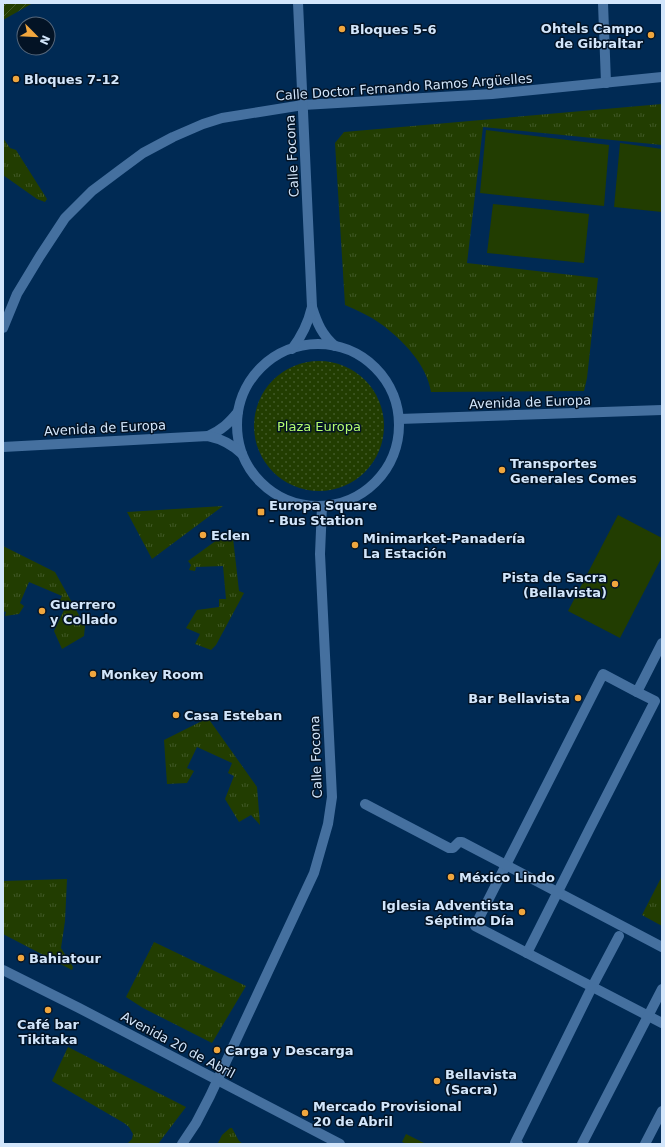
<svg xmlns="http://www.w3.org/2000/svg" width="665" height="1147" font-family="'DejaVu Sans',sans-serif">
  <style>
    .grass { fill: url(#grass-tufts) }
    .park { fill: url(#park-dots) }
    .garden { fill: url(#garden-furrows) }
    .pitch { fill: #223d01 }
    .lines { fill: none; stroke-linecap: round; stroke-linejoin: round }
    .pedestrian { stroke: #45709f; stroke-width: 10 }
    .minor { stroke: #45709f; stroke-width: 10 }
    .tertiary { stroke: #45709f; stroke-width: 10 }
    .poi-dot { fill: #f0a63e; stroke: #031325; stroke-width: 1.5 }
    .labels { text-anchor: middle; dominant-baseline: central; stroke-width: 3; stroke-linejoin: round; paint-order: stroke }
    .poi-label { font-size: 13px; font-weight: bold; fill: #d3e6fb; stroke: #031325; text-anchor: start }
    .street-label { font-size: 13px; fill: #d3e6fb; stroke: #031325 }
    .park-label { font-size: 13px; fill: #b3fb6f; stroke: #031325 }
  </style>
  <defs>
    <pattern id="grass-tufts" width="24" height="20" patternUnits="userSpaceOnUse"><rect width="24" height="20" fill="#223d01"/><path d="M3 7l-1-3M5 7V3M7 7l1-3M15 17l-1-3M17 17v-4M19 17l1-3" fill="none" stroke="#415927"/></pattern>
    <pattern id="park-dots" width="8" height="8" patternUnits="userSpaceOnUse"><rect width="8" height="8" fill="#223d01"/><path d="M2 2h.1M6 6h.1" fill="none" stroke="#415927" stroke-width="1.8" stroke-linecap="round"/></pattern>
    <pattern id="garden-furrows" width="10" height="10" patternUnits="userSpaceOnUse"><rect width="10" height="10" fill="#223d01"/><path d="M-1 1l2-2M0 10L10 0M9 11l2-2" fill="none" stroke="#415927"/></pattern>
  </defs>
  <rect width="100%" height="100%" fill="#002a54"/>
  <g class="grass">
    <path d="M662,104v41l-179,-18 -16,136 131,15 -11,100 -3,13 -153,1c-4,-27 -28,-52 -50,-68 -11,-8 -24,-14 -36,-19l-10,-162 9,-11z"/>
    <path d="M3,138l7,10 6,2 31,49 -2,3 -8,-3 -34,-24z"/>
    <path d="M223,506l-71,53 -25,-47z"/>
    <path d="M232,529l7,62 5,2 -28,52 -5,5 -16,-6 5,-10 -14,-6 11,-18 22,-3v-8h7l-3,-33 -27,1 -1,4 -6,-1 2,-5 -3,-4z"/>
    <path d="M3,546l52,26 30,54 -1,10 -22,13 -8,-18 10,-21 -7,-4 5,-10 -33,-14 -9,21 4,3 -5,8 -14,2 1,-4 -3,-1z"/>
    <path d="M208,718l49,69 3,38 -9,-10 -12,7 -14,-23 9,-23 -6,-3 4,-10 -35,-16 -10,21 7,3 -7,12 -20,1 -3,-44z"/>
    <path d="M662,876v50l-20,-11z"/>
    <path d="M67,879l-2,42 -4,27 12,19 -1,3 -69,-36v-53z"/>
    <path d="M154,942l92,44 -34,57 -69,-35 -17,-11z"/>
    <path d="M68,1047l114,58 4,2 -28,37h-37l7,-1 4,-4 1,-5 -4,-7 -5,-4 -72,-42z"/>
    <path d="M230,1128h2l7,13 4,3 -25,-1 4,-8z"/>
    <path d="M406,1134l20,10h-19l-5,-2z"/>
  </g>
  <circle class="park" cx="319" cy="426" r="65"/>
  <path class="garden" d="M3,3h30l-30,17z"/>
  <g class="pitch">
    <path d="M486,130l123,15 -5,61 -124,-13z"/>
    <path d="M620,143l42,6v63l-48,-5z"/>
    <path d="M493,204l96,10 -5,49 -97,-10z"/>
    <path d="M618,515l44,23v19l-42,81 -52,-27z"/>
  </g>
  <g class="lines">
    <g class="pedestrian">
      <path d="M662,643l-25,49 -34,-18 -128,252 187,97"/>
      <path d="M365,804l84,44h4l6,-6h3l200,105"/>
      <path d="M527,953l63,-125 65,-127 -18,-9"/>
      <path d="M3,970l76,38 261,136"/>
      <path d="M518,1144l-3,-1 77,-156 27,-51"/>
      <path d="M582,1144l80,-155"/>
      <path d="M645,1144l17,-33"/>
    </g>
    <g class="minor">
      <path d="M603,3l3,80"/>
      <path d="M3,328l14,-34 23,-38 25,-38 27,-27 28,-21 23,-17 30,-16 30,-13 19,-6 81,-13 189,-11 170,-17"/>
    </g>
    <g class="tertiary">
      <path d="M298,3l14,304c5,16 10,28 23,39"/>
      <circle cx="318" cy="425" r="81"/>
      <path d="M292,349c10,-13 16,-25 20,-42"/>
      <path d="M399,419l263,-9"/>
      <path d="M208,436c14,-6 21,-13 30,-24"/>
      <path d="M3,447l205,-11c14,3 24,8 34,18"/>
      <path d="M182,1144l14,-21 14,-27 104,-223 14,-49 4,-27 -12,-243 2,-48"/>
    </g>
  </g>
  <g class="poi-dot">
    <circle cx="342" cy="29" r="4"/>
    <circle cx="651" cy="35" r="4"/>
    <circle cx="16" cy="79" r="4"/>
    <circle cx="502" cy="470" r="4"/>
    <rect x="257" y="508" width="8" height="8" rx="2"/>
    <circle cx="203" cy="535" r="4"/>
    <circle cx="355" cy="545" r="4"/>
    <circle cx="615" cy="584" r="4"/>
    <circle cx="42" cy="611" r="4"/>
    <circle cx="93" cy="674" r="4"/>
    <circle cx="578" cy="698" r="4"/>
    <circle cx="176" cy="715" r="4"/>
    <circle cx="451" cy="877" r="4"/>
    <circle cx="522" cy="912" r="4"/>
    <circle cx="21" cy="958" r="4"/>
    <circle cx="48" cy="1010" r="4"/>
    <circle cx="217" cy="1050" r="4"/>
    <circle cx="437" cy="1081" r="4"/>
    <circle cx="305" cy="1113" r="4"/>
  </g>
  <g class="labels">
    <g class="poi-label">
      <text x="643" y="28" text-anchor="end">Ohtels Campo<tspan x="643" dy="15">de Gibraltar</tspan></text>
      <text x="350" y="29">Bloques 5-6</text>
      <text x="24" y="79">Bloques 7-12</text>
      <text x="510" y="463">Transportes<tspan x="510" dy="15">Generales Comes</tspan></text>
      <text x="269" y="505">Europa Square<tspan x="269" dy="15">- Bus Station</tspan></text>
      <text x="211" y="535">Eclen</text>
      <text x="363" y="538">Minimarket-Panadería<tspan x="363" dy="15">La Estación</tspan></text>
      <text x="607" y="577" text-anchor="end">Pista de Sacra<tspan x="607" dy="15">(Bellavista)</tspan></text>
      <text x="50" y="604">Guerrero<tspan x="50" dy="15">y Collado</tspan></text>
      <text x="101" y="674">Monkey Room</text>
      <text x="570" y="698" text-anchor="end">Bar Bellavista</text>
      <text x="184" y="715">Casa Esteban</text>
      <text x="459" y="877">México Lindo</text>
      <text x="514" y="905" text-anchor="end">Iglesia Adventista<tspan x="514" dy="15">Séptimo Día</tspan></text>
      <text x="29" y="958">Bahiatour</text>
      <text x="48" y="1024" text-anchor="middle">Café bar<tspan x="48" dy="15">Tikitaka</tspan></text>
      <text x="225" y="1050">Carga y Descarga</text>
      <text x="445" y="1074">Bellavista<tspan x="445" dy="15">(Sacra)</tspan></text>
      <text x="313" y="1106">Mercado Provisional<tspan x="313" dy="15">20 de Abril</tspan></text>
    </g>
    <g class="street-label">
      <text transform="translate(404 87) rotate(-4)">Calle Doctor Fernando Ramos Argüelles</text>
      <text transform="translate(292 156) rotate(-93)">Calle Focona</text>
      <text transform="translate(530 402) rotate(-2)">Avenida de Europa</text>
      <text transform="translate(105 428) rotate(-3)">Avenida de Europa</text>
      <text transform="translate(316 757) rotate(-92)">Calle Focona</text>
      <text transform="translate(178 1045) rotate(28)">Avenida 20 de Abril</text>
    </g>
    <g class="park-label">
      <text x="319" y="426">Plaza Europa</text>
    </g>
  </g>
  <rect width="665" height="1147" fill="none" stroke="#d3e6fb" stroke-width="8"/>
  <g transform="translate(36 36) rotate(114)"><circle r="19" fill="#031325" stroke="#56677b"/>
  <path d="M0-3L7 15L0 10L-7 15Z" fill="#f0a63e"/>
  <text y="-6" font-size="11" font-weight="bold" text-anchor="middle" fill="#d3e6fb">N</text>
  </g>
</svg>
